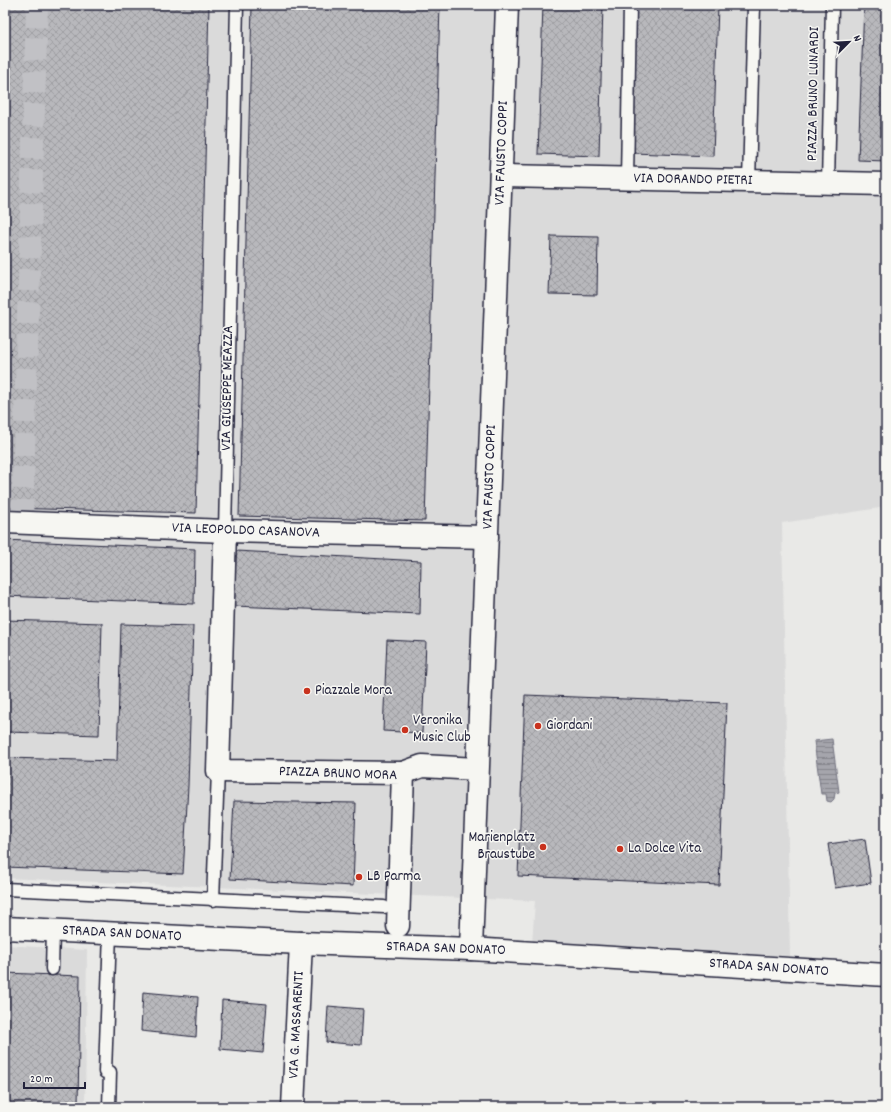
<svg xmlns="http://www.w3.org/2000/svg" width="891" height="1112" font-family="Dekko,sans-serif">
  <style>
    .built { fill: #dadada }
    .water { fill: url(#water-rules); stroke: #71717f }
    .building { fill: url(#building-cross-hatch); stroke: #22223b }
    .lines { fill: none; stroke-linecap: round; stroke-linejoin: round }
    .street-tunnel { stroke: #c1c1c5; stroke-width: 22; stroke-dasharray: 22 11; stroke-linecap: butt }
    .lane-casing { stroke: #22223b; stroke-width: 15 }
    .street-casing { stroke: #22223b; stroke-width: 25 }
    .lane { stroke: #f6f6f2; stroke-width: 12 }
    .street { stroke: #f6f6f2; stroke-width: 22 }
    .poi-dot { fill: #c8321e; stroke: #f6f6f2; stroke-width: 1.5 }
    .labels { text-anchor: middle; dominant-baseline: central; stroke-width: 3; stroke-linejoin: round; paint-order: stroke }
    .street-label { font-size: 15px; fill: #22223b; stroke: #f6f6f2 }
    .poi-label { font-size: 15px; fill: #22223b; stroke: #f6f6f2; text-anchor: start }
  </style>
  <defs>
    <pattern id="water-rules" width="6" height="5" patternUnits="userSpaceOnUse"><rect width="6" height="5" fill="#a5a5ac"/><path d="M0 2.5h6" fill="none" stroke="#86868d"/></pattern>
    <pattern id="building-cross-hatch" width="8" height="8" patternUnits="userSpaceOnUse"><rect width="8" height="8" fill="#b8b8bc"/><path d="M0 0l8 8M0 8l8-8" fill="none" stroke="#9e9ea2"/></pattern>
  </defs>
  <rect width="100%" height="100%" fill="#e9e9e7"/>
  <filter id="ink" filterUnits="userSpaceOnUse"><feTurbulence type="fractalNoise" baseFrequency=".025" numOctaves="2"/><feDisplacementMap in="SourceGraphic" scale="8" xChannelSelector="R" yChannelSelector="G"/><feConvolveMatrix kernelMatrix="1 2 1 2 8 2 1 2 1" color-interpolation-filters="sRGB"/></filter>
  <g filter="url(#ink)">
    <g class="built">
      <path d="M5,5h881v502l-104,16 8,433 -258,-12 3,-43 -530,-23z"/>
      <path d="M5,945l82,5 -2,157h-80z"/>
    </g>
    <path class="water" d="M832,739l7,53 -4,1 -1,6 -3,3 -4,-1 -1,-7h-5l-7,-53z"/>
    <g class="building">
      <path d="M5,5h204l-13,508 -191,-5z"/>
      <path d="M252,5h188l-15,516 -186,-5z"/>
      <path d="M543,5h60l-4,151 -61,-2z"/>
      <path d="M636,5h82l-5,151 -81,-3z"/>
      <path d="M864,5h22v156l-28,-1z"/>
      <path d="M551,236l47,1 -1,58 -48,-1z"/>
      <path d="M5,540l190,9 -1,55 -189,-8z"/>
      <path d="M236,551l185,10 -1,53 -186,-8z"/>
      <path d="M5,620l97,3 -3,112 -91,-3 -1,26 110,3 4,-137 72,2 -5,160 -5,88 -178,-7z"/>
      <path d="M387,640l39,2 -4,91 -39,-2z"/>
      <path d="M525,695l202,8 -8,182 -201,-9z"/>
      <path d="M234,801l122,2 -3,83 -123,-7z"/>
      <path d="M865,839l6,44 -36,5 -7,-44z"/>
      <path d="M5,973l75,3 -2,131h-73z"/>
      <path d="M143,992l55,5 -2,40 -55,-6z"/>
      <path d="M222,1000l45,4 -4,49 -43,-4z"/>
      <path d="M328,1006l35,3 -2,36 -35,-3z"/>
    </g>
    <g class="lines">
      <path class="street-tunnel" d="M22,522l15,-517"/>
      <g class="lane-casing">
        <g id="lane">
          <path d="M627,179l3,-174"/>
          <path d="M749,181l5,-176"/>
          <path d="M828,183l4,-178"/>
          <path d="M225,531l12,-526"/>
          <path d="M5,889l379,18"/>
          <path d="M213,900l5,-129"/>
          <path d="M52,969l1,-39"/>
          <path d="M105,1072l5,-139"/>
          <path d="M109,1107l1,-35"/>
        </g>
      </g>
      <g class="street-casing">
        <g id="street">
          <path d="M501,176l385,8"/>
          <path d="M5,522l220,9 262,6"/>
          <path d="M225,531l-7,240 185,2 -5,153"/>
          <path d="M403,773l19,-7 55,3"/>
          <path d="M5,928l296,15 170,6 415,26"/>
          <path d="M471,949c10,-314 25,-629 36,-944"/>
          <path d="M293,1107l8,-164"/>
        </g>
      </g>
      <use href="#lane" class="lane"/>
      <use href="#street" class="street"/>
    </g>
  </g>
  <g class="poi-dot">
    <circle cx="307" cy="691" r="4"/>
    <circle cx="538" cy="726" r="4"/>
    <circle cx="405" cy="730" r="4"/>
    <circle cx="543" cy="847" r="4"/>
    <circle cx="620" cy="849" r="4"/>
    <circle cx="359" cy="877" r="4"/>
  </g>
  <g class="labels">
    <g class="street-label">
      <text transform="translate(814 94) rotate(-89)">PIAZZA BRUNO LUNARDI</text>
      <text transform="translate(502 153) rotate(-88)">VIA FAUSTO COPPI</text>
      <text transform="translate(693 180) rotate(1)">VIA DORANDO PIETRI</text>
      <text transform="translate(228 388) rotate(-89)">VIA GIUSEPPE MEAZZA</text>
      <text transform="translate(490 477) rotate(-88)">VIA FAUSTO COPPI</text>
      <text transform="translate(246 531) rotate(2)">VIA LEOPOLDO CASANOVA</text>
      <text transform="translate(338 774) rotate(2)">PIAZZA BRUNO MORA</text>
      <text transform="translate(122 934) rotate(3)">STRADA SAN DONATO</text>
      <text transform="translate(446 949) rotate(2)">STRADA SAN DONATO</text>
      <text transform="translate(769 968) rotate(4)">STRADA SAN DONATO</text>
      <text transform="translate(297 1025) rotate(-87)">VIA G. MASSARENTI</text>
    </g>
    <g class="poi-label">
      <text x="315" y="691">Piazzale Mora</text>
      <text x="413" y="721">Veronika<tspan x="413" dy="17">Music Club</tspan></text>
      <text x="546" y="726">Giordani</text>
      <text x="535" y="838" text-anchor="end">Marienplatz<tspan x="535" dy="17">Braustube</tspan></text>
      <text x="628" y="849">La Dolce Vita</text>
      <text x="367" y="877">LB Parma</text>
    </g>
  </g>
  <rect width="891" height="1112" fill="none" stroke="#f6f6f2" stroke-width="20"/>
  <rect x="10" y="10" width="871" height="1092" fill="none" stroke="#22223b" stroke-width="1.5" filter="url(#ink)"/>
  <g transform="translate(849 42) rotate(66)" stroke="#f6f6f2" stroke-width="3" paint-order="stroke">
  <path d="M0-3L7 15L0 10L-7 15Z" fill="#22223b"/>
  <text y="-6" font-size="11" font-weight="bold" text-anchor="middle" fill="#22223b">N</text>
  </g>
  <path d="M24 1082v6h61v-6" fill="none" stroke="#22223b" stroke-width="2"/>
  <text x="30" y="1082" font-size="12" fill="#22223b" stroke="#f6f6f2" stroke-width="3" paint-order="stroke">20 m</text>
</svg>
